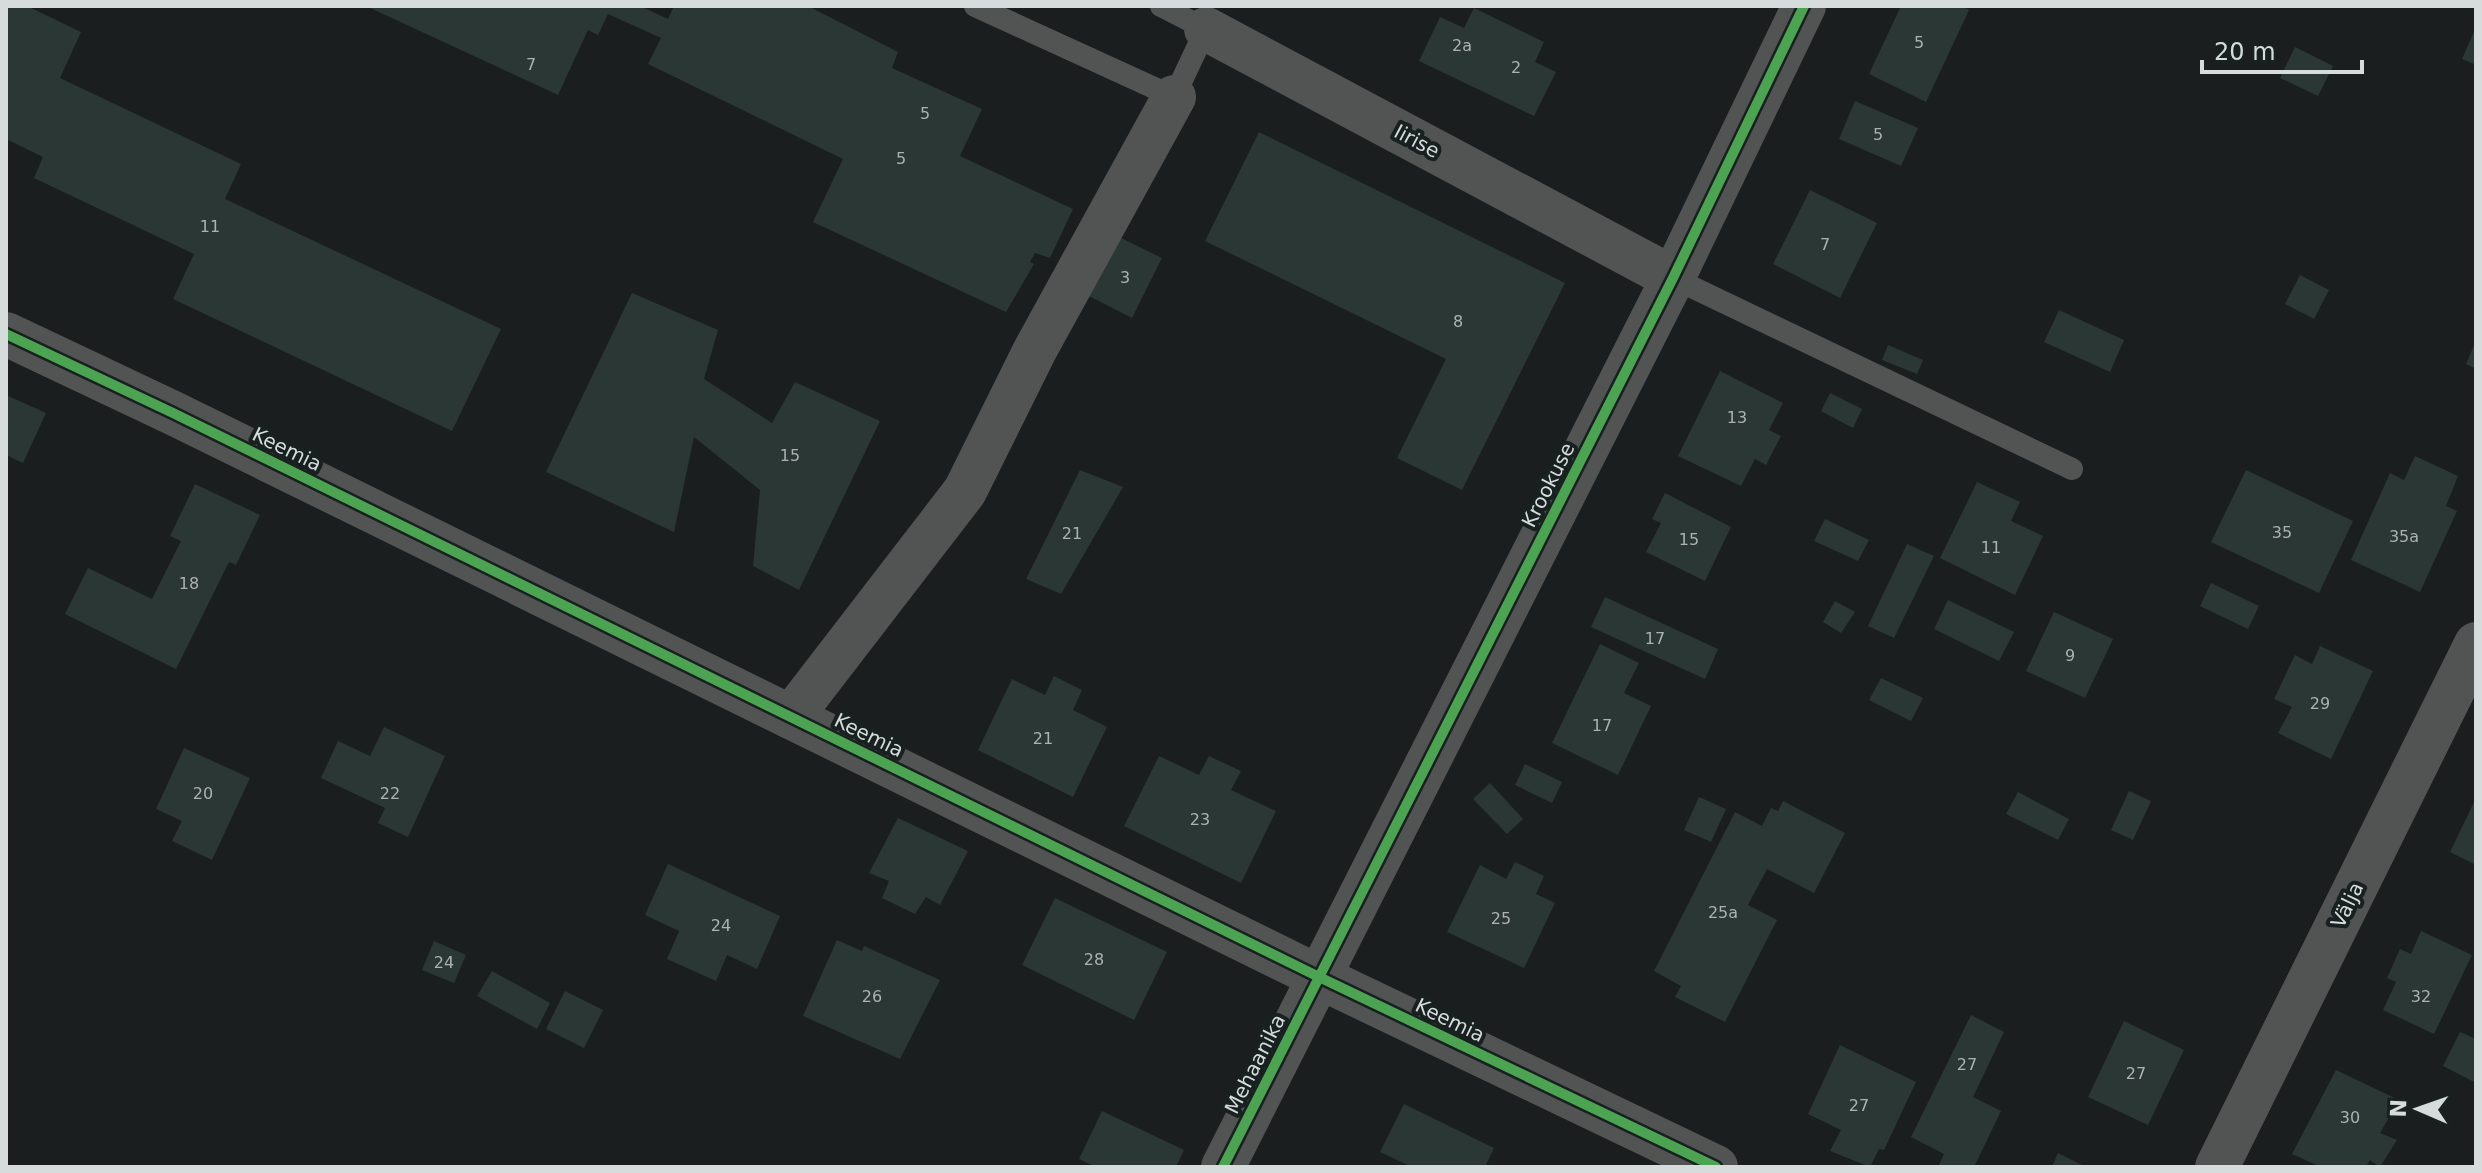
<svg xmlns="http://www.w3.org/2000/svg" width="2482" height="1173" font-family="'DejaVu Sans',sans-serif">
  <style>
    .building { fill: #2b3734 }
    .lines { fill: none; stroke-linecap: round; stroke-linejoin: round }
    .service { stroke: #525454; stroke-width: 22 }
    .minor { stroke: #525454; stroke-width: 44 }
    .cycleway-casing { stroke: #182020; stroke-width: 15 }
    .cycleway { stroke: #4ca352; stroke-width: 10 }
    .labels { text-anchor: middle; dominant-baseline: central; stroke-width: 8; stroke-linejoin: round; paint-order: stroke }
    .number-label { font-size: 16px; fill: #abb2b1 }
    .street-label { font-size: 20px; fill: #d6dbdb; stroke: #182020 }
  </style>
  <rect width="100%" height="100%" fill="#1a1e1e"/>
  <g class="building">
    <path d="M6,6h21l54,26 -21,46 181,86 -16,35 276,130 -49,102 -279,-132 21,-45 -160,-76 9,-21 -37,-18z"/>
    <path d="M366,6h274l28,13 6,-13h134l90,46 -6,16 90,41 -22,47 113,53 -23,49 -15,-5 -5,9 4,2 -28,48 -193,-90 30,-63 -195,-95 13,-26 -53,-24 -10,21 -10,-5 -30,65z"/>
    <path d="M1901,6h60l8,4 -43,92 -57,-28z"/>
    <path d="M1474,8l70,34 -9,20 21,10 -22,44 -115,-55 21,-44 24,11z"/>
    <path d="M2476,27v38l-14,-6z"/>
    <path d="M2295,47l38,19 -15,30 -38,-18z"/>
    <path d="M1855,101l63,27 -17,38 -62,-27z"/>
    <path d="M1259,132l306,151 -103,207 -65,-32 49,-99 -241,-118z"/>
    <path d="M1810,190l67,33 -37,75 -67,-34z"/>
    <path d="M1117,236l45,22 -30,60 -45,-23z"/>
    <path d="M2300,275l29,15 -15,29 -29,-15z"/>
    <path d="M632,293l86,37 -14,49 68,44 23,-41 85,39 -81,169 -46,-24 7,-76 -66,-53 -20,95 -128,-60z"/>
    <path d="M2059,310l65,30 -14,32 -66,-30z"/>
    <path d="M2476,341v28l-10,-5z"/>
    <path d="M1888,345l35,15 -6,14 -35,-14z"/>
    <path d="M1720,371l63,32 -14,27 12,6 -15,29 -11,-6 -14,27 -63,-30z"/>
    <path d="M1830,393l32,16 -9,19 -32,-17z"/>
    <path d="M6,395l40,18 -23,50 -17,-8z"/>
    <path d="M2415,456l43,20 -12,30 11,5 -37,81 -69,-32 39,-87 14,7z"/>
    <path d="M1080,470l43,17 -62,107 -35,-15z"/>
    <path d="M2246,470l107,51 -34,72 -108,-51z"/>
    <path d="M1977,482l43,20 -9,19 32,15 -28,59 -75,-37z"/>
    <path d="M195,484l65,31 -24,50 -7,-3 -53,107 -111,-55 23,-46 64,31 29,-58 -11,-5z"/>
    <path d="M1665,493l66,34 -26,54 -59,-29 15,-29 -9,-4z"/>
    <path d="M1825,519l44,21 -11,21 -44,-20z"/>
    <path d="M1907,544l27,12 -40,82 -26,-12z"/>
    <path d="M2211,583l48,23 -11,23 -48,-23z"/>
    <path d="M1605,597l113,52 -13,30 -114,-52z"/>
    <path d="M1948,600l66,32 -15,29 -65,-32z"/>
    <path d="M1835,601l20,11 -14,21 -18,-11z"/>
    <path d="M2054,612l59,27 -28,59 -59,-27z"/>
    <path d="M1600,644l39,19 -15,30 27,13 -33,69 -66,-32z"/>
    <path d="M2320,646l53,25 -42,88 -53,-26 14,-26 -18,-8 21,-44 17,9z"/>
    <path d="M1054,676l28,14 -9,20 34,17 -34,70 -95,-47 34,-71 33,16z"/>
    <path d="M1881,678l42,20 -12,23 -42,-21z"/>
    <path d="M384,727l61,29 -37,81 -30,-14 7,-15 -64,-30 17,-37 32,15z"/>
    <path d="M184,748l66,30 -38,82 -40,-19 10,-20 -26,-12z"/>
    <path d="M1159,756l40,19 10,-19 32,15 -10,19 45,21 -35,72 -117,-57z"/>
    <path d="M1525,764l37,18 -10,21 -37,-18z"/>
    <path d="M1490,783l33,36 -16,15 -34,-35z"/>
    <path d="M2129,791l22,10 -18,39 -22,-10z"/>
    <path d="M2018,792l51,27 -11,21 -52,-26z"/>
    <path d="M1699,797l27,12 -15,33 -27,-12z"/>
    <path d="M2476,798v67l-26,-13z"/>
    <path d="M1783,801l62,32 -31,60 -47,-24 -19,36 29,15 -52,102 -50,-25 6,-11 -27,-15 81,-159 27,14 9,-18 7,3z"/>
    <path d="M898,818l70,33 -28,54 -14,-8 -11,17 -33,-16 7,-17 -20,-8z"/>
    <path d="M1515,862l29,14 -8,18 19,9 -31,65 -77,-36 33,-67 26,14z"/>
    <path d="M668,864l112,52 -23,53 -30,-14 -11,26 -49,-22 12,-28 -34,-16z"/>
    <path d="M1055,898l112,54 -33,68 -112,-55z"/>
    <path d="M2421,931l51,24 -38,79 -51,-24 13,-28 -9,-4 13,-29 11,5z"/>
    <path d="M837,940l25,11 2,-5 76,34 -40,79 -97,-43z"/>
    <path d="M434,941l32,14 -12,28 -32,-13z"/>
    <path d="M492,971l58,32 -13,26 -60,-33z"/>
    <path d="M565,991l38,19 -19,38 -38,-19z"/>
    <path d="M1971,1015l33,17 -31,65 28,14 -27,56h-36l6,-13 -33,-17z"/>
    <path d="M2124,1021l60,29 -36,75 -60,-28z"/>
    <path d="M2460,1032l16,7v44l-33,-17z"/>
    <path d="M1840,1045l76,37 -32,68 -5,-1 -9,18 -40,-16 11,-21 -33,-16z"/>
    <path d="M2336,1070l63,30 -19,33 17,7 -17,27 -10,-7 -4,7h-45l-29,-13z"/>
    <path d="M1404,1104l90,44 -9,19 -16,-2 -1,2h-56l-32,-15z"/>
    <path d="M1102,1111l82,39 -8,17h-80l-17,-8z"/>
    <path d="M2058,1153l28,14h-34z"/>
  </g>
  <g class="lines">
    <g class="service">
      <path d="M975,6l199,91 32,-68 -45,-23"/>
      <path d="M1673,278l399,191"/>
    </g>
    <g class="minor">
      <path d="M1206,29l467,249"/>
      <path d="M6,334l167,79 1146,564 397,190"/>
      <path d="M791,717l174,-226 70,-141 139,-253"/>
      <path d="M1223,1167l450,-889 131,-272"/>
      <path d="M2217,1167l259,-523"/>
    </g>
    <g class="cycleway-casing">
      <g id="cycleway">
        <path d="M6,334l167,79 1146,564 397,190"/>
        <path d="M1223,1167l450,-889 131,-272"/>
      </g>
    </g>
    <use href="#cycleway" class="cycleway"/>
  </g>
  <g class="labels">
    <g class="number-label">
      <text x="1919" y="42">5</text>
      <text x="1462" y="45">2a</text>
      <text x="531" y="64">7</text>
      <text x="1516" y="67">2</text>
      <text x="925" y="113">5</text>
      <text x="1878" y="134">5</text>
      <text x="901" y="158">5</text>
      <text x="210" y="226">11</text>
      <text x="1825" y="244">7</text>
      <text x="1125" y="277">3</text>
      <text x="1458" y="321">8</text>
      <text x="1737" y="417">13</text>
      <text x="790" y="455">15</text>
      <text x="2282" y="532">35</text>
      <text x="1072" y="533">21</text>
      <text x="2404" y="536">35a</text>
      <text x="1689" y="539">15</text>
      <text x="1991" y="547">11</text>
      <text x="189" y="583">18</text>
      <text x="1655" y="638">17</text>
      <text x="2070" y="655">9</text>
      <text x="2320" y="703">29</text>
      <text x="1602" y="725">17</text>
      <text x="1043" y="738">21</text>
      <text x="203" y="793">20</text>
      <text x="390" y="793">22</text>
      <text x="1200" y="819">23</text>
      <text x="1723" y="912">25a</text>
      <text x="1501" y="918">25</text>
      <text x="721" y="925">24</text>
      <text x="1094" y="959">28</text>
      <text x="444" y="962">24</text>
      <text x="872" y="996">26</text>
      <text x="2421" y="996">32</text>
      <text x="1967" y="1064">27</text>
      <text x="2136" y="1073">27</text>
      <text x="1859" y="1105">27</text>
      <text x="2350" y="1117">30</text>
    </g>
    <g class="street-label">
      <text transform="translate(1417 141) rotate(28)">Iirise</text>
      <text transform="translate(287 449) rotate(26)">Keemia</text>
      <text transform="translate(1548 485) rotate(-63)">Krookuse</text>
      <text transform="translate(869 735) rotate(26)">Keemia</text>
      <text transform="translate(2347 905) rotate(-64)">Välja</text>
      <text transform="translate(1450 1020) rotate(26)">Keemia</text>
      <text transform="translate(1255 1064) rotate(-63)">Mehaanika</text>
    </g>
  </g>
  <rect width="2482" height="1173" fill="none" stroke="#d6dbdb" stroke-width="16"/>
  <g transform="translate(2418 1109) rotate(272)" stroke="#182020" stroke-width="6" paint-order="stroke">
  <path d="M0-6L14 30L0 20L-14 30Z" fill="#d6dbdb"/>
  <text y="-12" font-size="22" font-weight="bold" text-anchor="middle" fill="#d6dbdb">N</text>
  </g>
  <path d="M2202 60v12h160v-12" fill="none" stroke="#d6dbdb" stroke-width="4"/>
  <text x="2214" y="60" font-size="24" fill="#d6dbdb" stroke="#182020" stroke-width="6" paint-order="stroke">20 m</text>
</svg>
